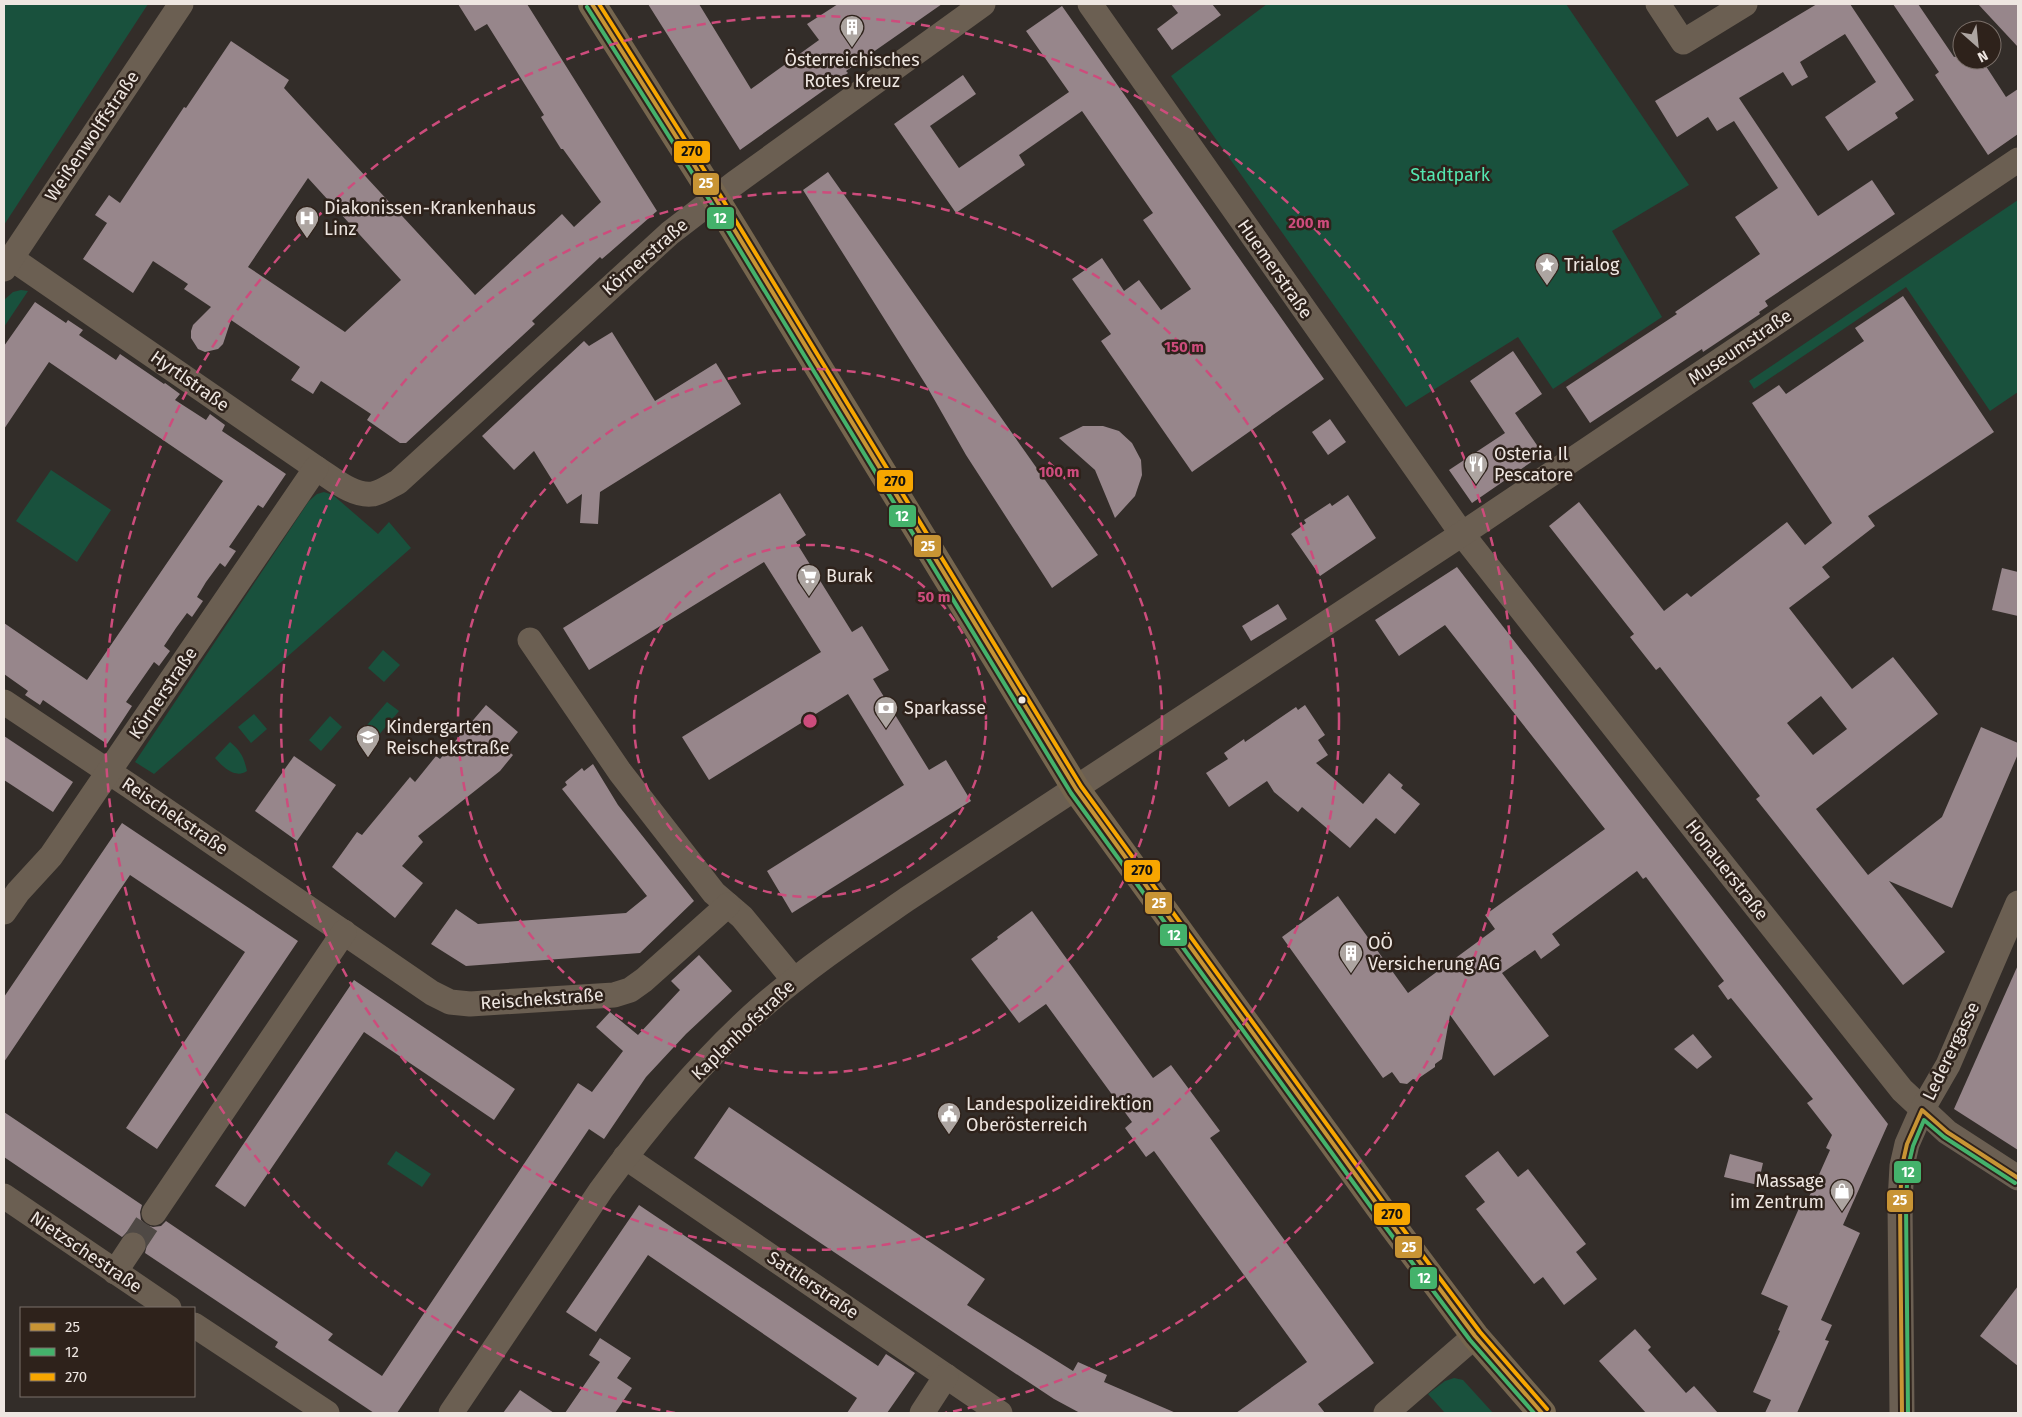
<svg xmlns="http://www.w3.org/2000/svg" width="2022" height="1417" font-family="'Fira Sans',sans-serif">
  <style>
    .green { fill: #19513d }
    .building { fill: #97868b; fill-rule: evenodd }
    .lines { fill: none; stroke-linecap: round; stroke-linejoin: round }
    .minor-tunnel { stroke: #4f4945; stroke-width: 25; stroke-dasharray: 25 12; stroke-linecap: butt }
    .minor { stroke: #6b5f52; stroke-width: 25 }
    .major { stroke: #76664e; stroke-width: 28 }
    .bus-1-casing { stroke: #2e221b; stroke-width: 8 }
    .bus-2-casing { stroke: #2e221b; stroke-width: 8 }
    .bus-3-casing { stroke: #2e221b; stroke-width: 8 }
    .bus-1 { stroke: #c89434; stroke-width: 4 }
    .bus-2 { stroke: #44b26b; stroke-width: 4 }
    .bus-3 { stroke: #f7a600; stroke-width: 4 }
    .ring { fill: none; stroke: #cd4c7c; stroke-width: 2.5; stroke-dasharray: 9 6 }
    .bus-dot { fill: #eee6e1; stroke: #2e221b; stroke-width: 2 }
    .labels { text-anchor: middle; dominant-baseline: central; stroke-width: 5; stroke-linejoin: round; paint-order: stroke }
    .poi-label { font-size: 18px; fill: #eee6e1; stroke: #2e221b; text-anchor: start }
    .street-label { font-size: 18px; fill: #eee6e1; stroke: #2e221b }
    .park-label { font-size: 18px; fill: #54e7b1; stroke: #2e221b }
    .centre { fill: #cd4c7c; stroke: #2e221b; stroke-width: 2.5 }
    .ring-label { font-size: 15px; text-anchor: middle; font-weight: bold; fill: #cd4c7c; stroke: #2e221b; stroke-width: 5; stroke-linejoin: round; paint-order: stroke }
    .line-badge { stroke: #2e221b; stroke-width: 2 }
    .badge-label { font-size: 14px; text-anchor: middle; font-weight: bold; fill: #fff }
    .pale-badge-label { font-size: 14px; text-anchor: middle; font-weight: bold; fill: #111 }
  </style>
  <rect width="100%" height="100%" fill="#332d29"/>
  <g class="green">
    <path d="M4,4h144l-144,221z"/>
    <path d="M1267,4h299l123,181 -77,46 50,86 -109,72 -35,-52 -112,70 -235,-331z"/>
    <path d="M2018,200v192l-28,19 -84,-124 -152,102 -5,-8z"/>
    <path d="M21,290l7,1 -24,36v-27l9,-8z"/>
    <path d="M51,470l60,40 -34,52 -61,-41z"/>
    <path d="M324,492l9,3 45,39 11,-12 22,26 -257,226 -19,-12 174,-261 8,-7z"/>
    <path d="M383,650l17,15 -16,17 -16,-14z"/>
    <path d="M387,702l12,9 -32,38 -12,-10z"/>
    <path d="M254,714l13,15 -16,14 -13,-16z"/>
    <path d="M330,716l12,11 -21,24 -12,-11z"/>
    <path d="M230,742c11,9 14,16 17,29 -12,8 -24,-4 -32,-13z"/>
    <path d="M396,1151l35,23 -9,13 -35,-23z"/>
    <path d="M1454,1378l9,2 30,33h-48l-17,-19 17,-13z"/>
  </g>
  <g class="building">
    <path d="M458,4h69l130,207 -48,42 -7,6 -2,-2 -68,64 3,3 -129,119h-6l-33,-23 4,-6 -50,-33 -8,13 -22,-14 9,-13 -69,-47 -8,24 -5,5 -13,3 -7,-3 -7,-11v-7l2,-6 18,-18 -27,-18 4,-5 -35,-23 -20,32 -50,-34 24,-36 -12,-8 14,-20 11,8 64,-96 2,1 45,-67 58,39 -5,8 191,207 87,-81 12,13 27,-25 -38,-53h-2l-20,-32 3,-2 -57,-91 -12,7zM308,178l93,102 -56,52 -97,-65z"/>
    <path d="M648,4h51l52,85 68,-49 -12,-16 31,-20h104l-96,67 2,2 -108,77z"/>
    <path d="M1171,4h41l9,11 -49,35 -15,-21 21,-16z"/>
    <path d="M1817,4h33l64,96 -19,13 3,5 -50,33 -23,-34 51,-35 -31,-48 -45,28 8,15 -16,9 -9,-14 -44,26 79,118 54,-36 23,34 -130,87 3,5 -9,6 1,2 -57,38 -1,-3 -112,74 -24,-36 111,-73 -2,-2 85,-58 -25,-37 43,-29 -44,-67 -17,10 -9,-14 -31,20 -22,-36z"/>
    <path d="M1893,4h25l36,53 8,-2v5h20l24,37 12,-8v45l-30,21 -53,-80 4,-3z"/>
    <path d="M1978,4h40v43z"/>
    <path d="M1062,6l262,373 -132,93 -91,-131 10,-7 -39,-55 30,-21 22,33 15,-11 22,30 30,-21 -48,-69 10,-7 -71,-102 -63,44 6,10 -69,48 -62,-89 69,-49 13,19 -46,32 29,42 110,-76 -43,-61z"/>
    <path d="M828,172l270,383 -46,33 -86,-133 -40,-70 -123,-195z"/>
    <path d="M1903,296l91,136 -126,84 7,10 -53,41 8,10 -41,31 63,81 41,-32 45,57 -122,95 52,66 74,-58 39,-90 37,16v11l-66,154 -63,-27 56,71 -42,33 -147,-186 4,-3 -100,-129 -4,3 -26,-33 4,-3 -85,-108 30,-24 85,109 23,-18 4,4 96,-75 18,23 27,-22 -80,-120 27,-18 7,9 78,-53 -9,-13zM1821,696l26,33 -34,26 -26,-32z"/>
    <path d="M35,302l31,21 2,-3 15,10 -4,5 37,25 4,-6 44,30 1,-1 15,11 -5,6 31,20 4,-6 15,11 -3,6 64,43 -23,34 -5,-3 -29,42 7,4 -11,16 -5,-4 -14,19 -9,15 6,4 -11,16 -5,-4 -11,15 -12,18 6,5 -11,15 -5,-4 -28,40 6,4 -25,38 -64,-44 -3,5 -15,-10 3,-4 -24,-17v-51l83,57 136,-199 -174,-119 -45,67v-83z"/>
    <path d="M612,332l43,69 61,-38 25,41 -141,88 -2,32 -18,-1 2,-29 -15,10 -33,-53 -20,19 -32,-34 102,-95 5,5z"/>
    <path d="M1513,351l29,43 -27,19 28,41 -71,49 -23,-33 56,-37 -35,-52z"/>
    <path d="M1330,419l16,23 -18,13 -16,-23z"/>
    <path d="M1083,426h20l16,5 13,12 9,17 1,15 -7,21 -20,22 -20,-48 -36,-32z"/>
    <path d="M780,493l26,42 -10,7 56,90 10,-6 27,44 -16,9 56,91 17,-10 25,41 -179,112 -25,-42 137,-86 -56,-91 -139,86 -27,-43 139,-85 -57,-90 -175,108 -26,-42z"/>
    <path d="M1348,495l28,43 -56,38 -29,-42 15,-11 -2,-3 26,-17 2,3z"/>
    <path d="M1457,567l431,557 -45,101 17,8 -39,87 11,5 -7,15 4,1 -32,72h-32l6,-13 -18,-8 27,-61 -2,-1 10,-24 -27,-12 39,-88 4,2 26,-58 -4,-2 6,-13 -25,-32 6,-4 -82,-101 -3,2 -10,-14 6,-5 -78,-104 -3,2 -6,-8 -85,63 8,11 -19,14 -6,-9 -33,23 47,63 -55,40 -44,-61 -8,44 -7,5v3l-19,13 -3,-1 -6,5 -7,-1 -8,-11 -9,6 -101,-141 56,-41 70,97 87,-64 -10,-14 120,-86 -160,-204 -46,31 -24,-36z"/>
    <path d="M2002,568l16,4v44l-26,-6z"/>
    <path d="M1278,604l9,15 -36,22 -9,-15z"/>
    <path d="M486,705l32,27 -13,16 8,7 -13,16 -82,65 5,6 -21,24 21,17 -28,35 -63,-51 25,-35 5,3 48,-58 5,5 21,-26 4,3z"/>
    <path d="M1305,705l20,30 -7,5 10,15 -12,8 47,41 26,-31 14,12 -2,3 19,16 -25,30 -19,-16 -26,30 -48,-41 -4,5 -24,-20 -7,-11 -38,26 -23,-34 22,-14 -4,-6 20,-14 1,3 51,-35 2,3z"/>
    <path d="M4,736l69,46 -20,30 -49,-32z"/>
    <path d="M294,756l42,29 -39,56 -42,-30z"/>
    <path d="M593,764l25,41 76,96 -54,52 -174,13 -35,-22 25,-35 22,15 148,-11 21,-17 -85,-107 5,-4 -2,-3 17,-14 2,3z"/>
    <path d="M122,823l176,118 -141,208 -31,-21 119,-176 -115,-77 -126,187v-65z"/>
    <path d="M1032,911l121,167 18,-13 49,66 -10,7 164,225 -56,41 7,9h-89l71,-51 -153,-211 -8,6 -21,-29 7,-6 -86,-118 -27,19 -48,-64 27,-20 -1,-2z"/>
    <path d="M699,955l33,36 -46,43 -40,43 -42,62 -15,-10 -192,284h-23l-99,-66 3,-5 -133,-89 2,-8 -1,-7 -5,-5 -8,-2 -6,1 -5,5 -118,-80v-45l138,93 -2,7 1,8 5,5 7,2 8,-1 5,-5 167,113 -5,6 54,36 196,-293 14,9 31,-41 -27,-24 14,-15 28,23 42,-45 -9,-9z"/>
    <path d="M2018,965v185l-64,-41z"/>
    <path d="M354,980l161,109 -21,31 -130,-88 -119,175 -30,-21z"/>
    <path d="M1693,1034l19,23 -15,12 -23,-20z"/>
    <path d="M729,1107l256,172 -18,26 106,66 5,-9 29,13 -3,7 72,31h-96l-26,-14 -92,-61 -268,-180z"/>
    <path d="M1498,1151l20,26 10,-8 58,75 -10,8 21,27 -33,26 -21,-28 -9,7 -58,-75 9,-7 -20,-26z"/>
    <path d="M1730,1154l33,9 -5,22 -34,-8z"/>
    <path d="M639,1205l239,161 8,-12 29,19 -28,40h-40l10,-15 -209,-143 -52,77 -30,-20z"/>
    <path d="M2018,1286v80l-38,-30z"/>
    <path d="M1635,1329l16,18 -3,3 38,43 8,-7 24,27h-72l-47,-52z"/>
    <path d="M600,1338l31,20 -14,20 15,10 -17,25h-50l35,-51 -11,-7z"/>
    <path d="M520,1390l34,23h-51z"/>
  </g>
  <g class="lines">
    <path class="minor-tunnel" d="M133,1245l21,-32"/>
    <g class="minor">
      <path d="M1090,4l372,530 245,311 195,245 45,42 71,46"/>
      <path d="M1658,4l25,38 62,-38"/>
      <path d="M11,258l305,210c16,10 37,29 57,26 9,-2 17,-8 25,-12l272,-249 65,-50 248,-179"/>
      <path d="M4,269l177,-265"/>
      <path d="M530,640l90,132 94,121 28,24 52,63"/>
      <path d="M4,702l126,84 302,207 18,9 20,2 144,-9 16,-5 14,-10 84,-75"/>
      <path d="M4,912l14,-20 33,-36 265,-388"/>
      <path d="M625,1157l375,256"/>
      <path d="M4,1196l165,112"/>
      <path d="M154,1213l190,-281"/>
      <path d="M115,1272l18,-27"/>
      <path d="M194,1325l133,88"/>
      <path d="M451,1413l150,-223c48,-66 101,-131 163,-185 45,-39 94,-72 143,-106l555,-365 556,-374"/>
      <path d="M922,1413l24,-37"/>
      <path d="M1386,1413l89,-77"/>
      <path d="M1902,1413l-2,-211 2,-36 5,-22 15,-34 26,-45 70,-162"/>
    </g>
    <path class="major" d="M592,4l123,194 361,591 316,436 83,111 67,77"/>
    <g class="bus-1-casing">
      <g id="bus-1">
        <path d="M592,4l123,194 361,591 316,436 83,111 67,77"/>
        <path d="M1902,1413l-2,-211 2,-36 5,-22 15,-34 25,22 71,46"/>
      </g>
    </g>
    <g class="bus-2-casing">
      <g id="bus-2">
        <path d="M587,7l123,194 361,592 316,436 83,111 64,73"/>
        <path d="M1908,1413l-2,-211 2,-35 5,-21 11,-26 20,17 71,46"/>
      </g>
    </g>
    <g class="bus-3-casing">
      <path id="bus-3" d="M599,4l121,191 361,591 316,435 83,111 67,77"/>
    </g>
    <use href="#bus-1" class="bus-1"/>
    <use href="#bus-2" class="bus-2"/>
    <use href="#bus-3" class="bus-3"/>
  </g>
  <g class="ring">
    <circle cx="810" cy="721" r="176"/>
    <circle cx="810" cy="721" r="352"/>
    <circle cx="810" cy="721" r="529"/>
    <path d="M675 1413A705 705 0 1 1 945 1413"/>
  </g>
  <defs>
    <g id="building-pin" transform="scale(1.25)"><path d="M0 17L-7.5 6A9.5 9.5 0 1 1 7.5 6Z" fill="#ada5a1" stroke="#2e221b"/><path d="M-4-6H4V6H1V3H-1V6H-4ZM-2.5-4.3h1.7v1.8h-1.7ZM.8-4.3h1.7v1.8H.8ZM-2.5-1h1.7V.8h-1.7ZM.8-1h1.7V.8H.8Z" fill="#fff"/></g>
    <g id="hospital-pin" transform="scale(1.25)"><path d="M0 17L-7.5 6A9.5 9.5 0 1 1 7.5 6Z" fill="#ada5a1" stroke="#2e221b"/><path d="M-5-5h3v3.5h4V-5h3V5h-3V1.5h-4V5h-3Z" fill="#fff"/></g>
    <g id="sight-pin" transform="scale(1.25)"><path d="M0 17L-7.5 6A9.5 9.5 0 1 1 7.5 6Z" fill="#ada5a1" stroke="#2e221b"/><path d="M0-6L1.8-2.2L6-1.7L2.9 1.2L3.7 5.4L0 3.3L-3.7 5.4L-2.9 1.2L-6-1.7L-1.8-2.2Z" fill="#fff"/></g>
    <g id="restaurant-pin" transform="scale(1.25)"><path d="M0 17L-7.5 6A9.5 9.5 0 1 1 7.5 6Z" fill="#ada5a1" stroke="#2e221b"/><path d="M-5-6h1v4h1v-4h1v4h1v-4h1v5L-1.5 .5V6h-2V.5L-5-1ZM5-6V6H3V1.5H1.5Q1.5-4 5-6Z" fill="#fff"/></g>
    <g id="supermarket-pin" transform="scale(1.25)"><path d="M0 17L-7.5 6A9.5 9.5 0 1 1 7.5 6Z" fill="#ada5a1" stroke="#2e221b"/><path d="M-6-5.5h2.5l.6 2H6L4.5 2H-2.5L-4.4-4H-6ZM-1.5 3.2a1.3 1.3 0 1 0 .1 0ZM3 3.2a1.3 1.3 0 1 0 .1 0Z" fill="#fff"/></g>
    <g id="bank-pin" transform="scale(1.25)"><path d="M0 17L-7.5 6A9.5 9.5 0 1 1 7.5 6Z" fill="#ada5a1" stroke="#2e221b"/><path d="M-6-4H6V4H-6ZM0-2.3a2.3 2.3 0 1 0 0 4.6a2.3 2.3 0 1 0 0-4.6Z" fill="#fff"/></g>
    <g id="school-pin" transform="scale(1.25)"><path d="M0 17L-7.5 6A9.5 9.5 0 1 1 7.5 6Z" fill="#ada5a1" stroke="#2e221b"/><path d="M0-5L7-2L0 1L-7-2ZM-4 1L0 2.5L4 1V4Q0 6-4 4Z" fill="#fff"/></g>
    <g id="civic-pin" transform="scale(1.25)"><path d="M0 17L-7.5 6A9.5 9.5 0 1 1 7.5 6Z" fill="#ada5a1" stroke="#2e221b"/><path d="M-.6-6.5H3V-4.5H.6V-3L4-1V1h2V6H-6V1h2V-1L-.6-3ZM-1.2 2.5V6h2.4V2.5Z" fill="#fff"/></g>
    <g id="shop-pin" transform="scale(1.25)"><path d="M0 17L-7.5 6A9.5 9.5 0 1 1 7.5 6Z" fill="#ada5a1" stroke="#2e221b"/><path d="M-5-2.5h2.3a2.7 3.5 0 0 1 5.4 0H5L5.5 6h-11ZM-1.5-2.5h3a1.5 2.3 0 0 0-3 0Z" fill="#fff"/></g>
  </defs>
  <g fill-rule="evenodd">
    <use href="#building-pin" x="852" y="27"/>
    <use href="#hospital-pin" x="307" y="218"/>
    <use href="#sight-pin" x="1547" y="265"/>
    <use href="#restaurant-pin" x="1476" y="464"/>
    <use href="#supermarket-pin" x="809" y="576"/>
    <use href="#bank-pin" x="886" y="708"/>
    <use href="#school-pin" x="368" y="737"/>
    <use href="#building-pin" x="1351" y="953"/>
    <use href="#civic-pin" x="949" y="1114"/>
    <use href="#shop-pin" x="1842" y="1191"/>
  </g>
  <circle class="bus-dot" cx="1022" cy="700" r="4.5"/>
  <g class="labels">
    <g class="poi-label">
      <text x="852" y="60" text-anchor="middle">Österreichisches<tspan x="852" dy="21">Rotes Kreuz</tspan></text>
      <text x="324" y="208">Diakonissen-Krankenhaus<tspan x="324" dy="21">Linz</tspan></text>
      <text x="1564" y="265">Trialog</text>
      <text x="1494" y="454">Osteria Il<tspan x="1494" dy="21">Pescatore</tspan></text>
      <text x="826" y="576">Burak</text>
      <text x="904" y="708">Sparkasse</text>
      <text x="386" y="727">Kindergarten<tspan x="386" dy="21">Reischekstraße</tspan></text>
      <text x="1368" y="943">OÖ<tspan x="1368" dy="21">Versicherung AG</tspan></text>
      <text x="966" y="1104">Landespolizeidirektion<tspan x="966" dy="21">Oberösterreich</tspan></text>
      <text x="1824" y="1181" text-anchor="end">Massage<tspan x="1824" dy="21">im Zentrum</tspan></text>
    </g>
    <g class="street-label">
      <text transform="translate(92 136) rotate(-56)">Weißenwolffstraße</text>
      <text transform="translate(645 257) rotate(-41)">Körnerstraße</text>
      <text transform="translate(1275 269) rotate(55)">Huemerstraße</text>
      <text transform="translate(1740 347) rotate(-34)">Museumstraße</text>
      <text transform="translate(190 381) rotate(35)">Hyrtlstraße</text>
      <text transform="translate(163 693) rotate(-56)">Körnerstraße</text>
      <text transform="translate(175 816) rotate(34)">Reischekstraße</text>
      <text transform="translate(1727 870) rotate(52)">Honauerstraße</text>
      <text transform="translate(542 999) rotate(-4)">Reischekstraße</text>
      <text transform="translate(743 1030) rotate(-44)">Kaplanhofstraße</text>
      <text transform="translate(1951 1051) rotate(-64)">Lederergasse</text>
      <text transform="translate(86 1252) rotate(34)">Nietzschestraße</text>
      <text transform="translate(813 1285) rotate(34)">Sattlerstraße</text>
    </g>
    <g class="park-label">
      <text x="1450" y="175">Stadtpark</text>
    </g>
  </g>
  <circle cx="810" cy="721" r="8" class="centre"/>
  <g class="ring-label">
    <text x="1309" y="228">200 m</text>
    <text x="1184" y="352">150 m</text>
    <text x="1059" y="477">100 m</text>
    <text x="934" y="602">50 m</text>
  </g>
  <g class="line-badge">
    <rect x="673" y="140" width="38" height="24" rx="5" fill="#f7a600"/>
    <rect x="692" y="172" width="28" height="24" rx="5" fill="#c89434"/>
    <rect x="706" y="206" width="29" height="24" rx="5" fill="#44b26b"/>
    <rect x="876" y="469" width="38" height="24" rx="5" fill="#f7a600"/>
    <rect x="888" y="504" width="29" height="24" rx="5" fill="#44b26b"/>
    <rect x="913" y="534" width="29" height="24" rx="5" fill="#c89434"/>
    <rect x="1123" y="859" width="38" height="24" rx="5" fill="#f7a600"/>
    <rect x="1144" y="891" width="29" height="24" rx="5" fill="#c89434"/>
    <rect x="1159" y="923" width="29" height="24" rx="5" fill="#44b26b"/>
    <rect x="1893" y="1160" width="29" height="24" rx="5" fill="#44b26b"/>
    <rect x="1886" y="1189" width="28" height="24" rx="5" fill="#c89434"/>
    <rect x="1373" y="1202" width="38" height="24" rx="5" fill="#f7a600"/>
    <rect x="1394" y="1235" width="29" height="24" rx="5" fill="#c89434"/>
    <rect x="1409" y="1266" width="29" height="24" rx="5" fill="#44b26b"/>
  </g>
  <g class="badge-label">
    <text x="706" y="188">25</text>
    <text x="720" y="223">12</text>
    <text x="902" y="521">12</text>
    <text x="928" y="551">25</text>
    <text x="1159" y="908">25</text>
    <text x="1174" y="940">12</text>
    <text x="1908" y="1177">12</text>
    <text x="1900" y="1205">25</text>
    <text x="1409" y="1252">25</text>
    <text x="1424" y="1283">12</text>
  </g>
  <g class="pale-badge-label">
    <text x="692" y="156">270</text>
    <text x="895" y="486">270</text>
    <text x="1142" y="875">270</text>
    <text x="1392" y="1219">270</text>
  </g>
  <rect width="2022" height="1417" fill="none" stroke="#eee6e1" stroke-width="10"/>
  <rect x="20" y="1307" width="175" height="90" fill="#2e221b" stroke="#7b706a"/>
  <rect x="30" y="1323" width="25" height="8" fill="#c89434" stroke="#7b706a"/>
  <text x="65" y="1332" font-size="15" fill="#eee6e1">25</text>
  <rect x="30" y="1348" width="25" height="8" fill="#44b26b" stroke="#7b706a"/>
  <text x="65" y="1357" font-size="15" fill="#eee6e1">12</text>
  <rect x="30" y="1373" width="25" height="8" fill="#f7a600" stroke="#7b706a"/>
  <text x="65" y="1382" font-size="15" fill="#eee6e1">270</text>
  <g transform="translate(1977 45) rotate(153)"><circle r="24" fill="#2e221b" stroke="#7b706a"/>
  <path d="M0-4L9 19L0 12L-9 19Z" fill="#ada5a1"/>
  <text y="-8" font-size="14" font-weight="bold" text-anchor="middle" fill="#eee6e1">N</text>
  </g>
</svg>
